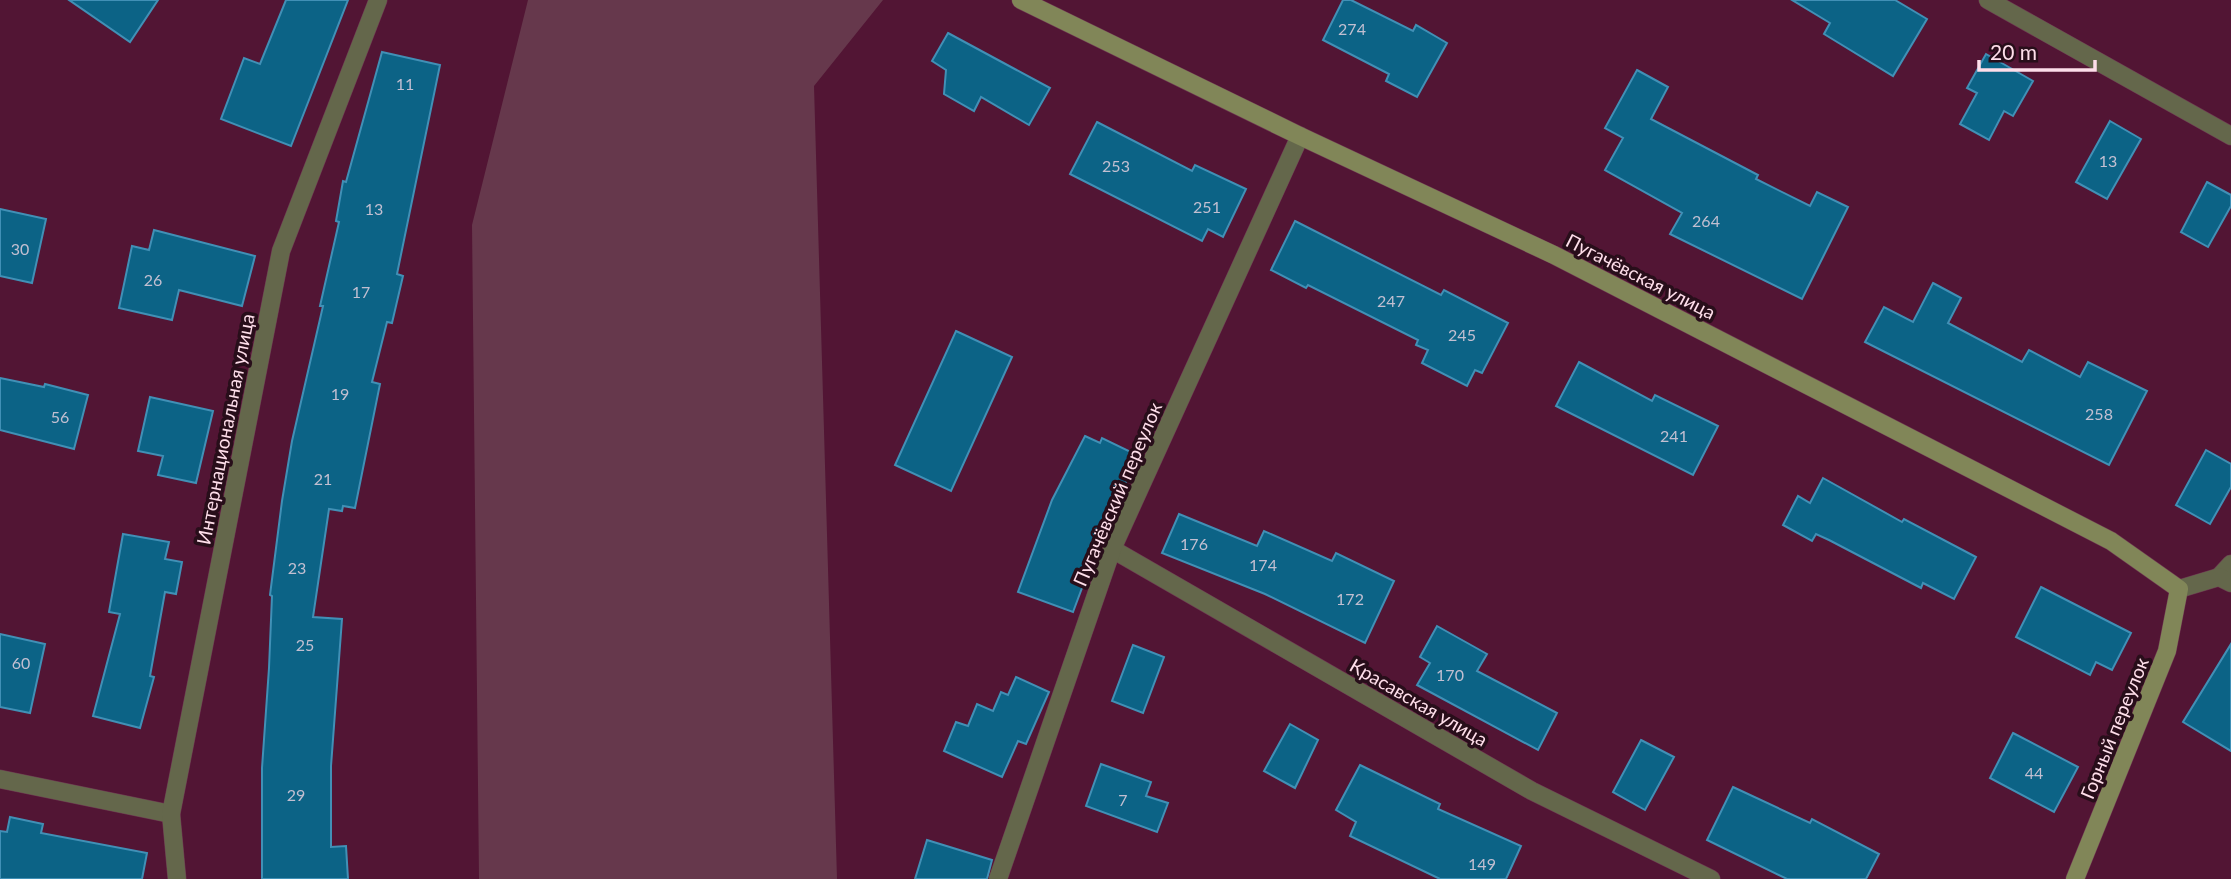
<svg xmlns="http://www.w3.org/2000/svg" width="2231" height="879" font-family="Lato,sans-serif">
  <style>
    .green { fill: #66384c }
    .building { fill: #0c6386; stroke: #4190b6; stroke-width: 2 }
    .lines { fill: none; stroke-linecap: round; stroke-linejoin: round }
    .street-casing { stroke: #6e3551; stroke-width: 19 }
    .secondary-casing { stroke: #6e3551; stroke-width: 19 }
    .street { stroke: #64674b; stroke-width: 18 }
    .secondary { stroke: #818658; stroke-width: 18 }
    .labels { text-anchor: middle; dominant-baseline: central; stroke-width: 7; stroke-linejoin: round; paint-order: stroke }
    .number-label { font-size: 16px; fill: #c2bfd1 }
    .street-label { font-size: 19px; fill: #fedeea; stroke: #280e1a }
  </style>
  <rect width="100%" height="100%" fill="#521534"/>
  <path class="green" d="M528,0h355l-69,86 23,793h-358l-7,-654z"/>
  <g class="building">
    <path d="M69,0h89l-28,42z"/>
    <path d="M286,0h62l-57,146 -70,-27 23,-61 16,6z"/>
    <path d="M1343,0h8l62,31 3,-6 31,18 -30,54 -31,-16 3,-7 -66,-34z"/>
    <path d="M1792,0h103l32,19 -34,57 -69,-42 6,-11z"/>
    <path d="M948,33l102,55 -21,37 -48,-28 -7,14 -30,-17 2,-24 -14,-9z"/>
    <path d="M382,52l58,13 -43,209 6,2 -11,47 -5,-1 -15,60 8,2 -25,124 -12,-2 -1,5 -13,-2 -16,108 29,2 -11,147v81l15,-1 2,33h-86v-111l7,-100 3,-72 -2,-1 12,-94 10,-60 31,-135h-3l19,-84 -3,-1 7,-40 3,1z"/>
    <path d="M1986,54l47,27 -20,35 -9,-5 -15,29 -29,-16 17,-31 -10,-5z"/>
    <path d="M1637,70l31,17 -17,32 107,56 -2,4 54,27 7,-14 31,15 -46,92 -132,-65 12,-21 -77,-43 18,-32 -18,-10z"/>
    <path d="M2110,121l31,18 -34,60 -31,-17z"/>
    <path d="M1097,122l95,49 3,-6 51,24 -23,48 -15,-8 -6,12 -132,-67z"/>
    <path d="M2207,182l24,13v11l-23,41 -27,-15z"/>
    <path d="M0,209l46,10 -14,64 -32,-7z"/>
    <path d="M1295,221l146,74 3,-5 64,33 -26,50 -7,-3 -8,16 -45,-23 6,-13 -12,-5 2,-5 -110,-55 -2,3 -35,-18z"/>
    <path d="M154,230l101,26 -13,50 -63,-16 -7,30 -53,-12 13,-62 17,4z"/>
    <path d="M1933,283l28,15 -13,25 74,39 7,-12 51,27 8,-15 59,29 -38,74 -244,-123 19,-35 29,15z"/>
    <path d="M956,331l56,26 -61,134 -56,-26z"/>
    <path d="M1579,362l73,39 3,-6 63,31 -25,49 -137,-69z"/>
    <path d="M0,378l44,9 1,-3 43,11 -14,54 -74,-19z"/>
    <path d="M150,397l63,14 -17,72 -38,-8 5,-19 -25,-5z"/>
    <path d="M1085,436l15,7 2,-5 37,18 -17,34 -3,-1 -46,123 -55,-20 34,-92z"/>
    <path d="M2206,450l25,14v23l-21,37 -34,-19z"/>
    <path d="M1823,478l79,44 2,-3 72,38 -22,42 -31,-16 -2,5 -92,-48 -13,-6 -4,7 -29,-16 15,-29 12,7z"/>
    <path d="M1179,514l78,32 7,-15 68,30 4,-8 58,28 -29,62 -100,-49 -103,-41z"/>
    <path d="M123,534l46,8 -4,17 17,3 -6,32 -11,-2 -15,84 4,1 -14,51 -47,-12 27,-102 -11,-2z"/>
    <path d="M2041,587l90,46 -19,37 -16,-8 -6,13 -74,-38z"/>
    <path d="M1437,626l50,28 -10,17 80,42 -19,37 -121,-65 13,-22 -10,-6z"/>
    <path d="M0,634l45,10 -15,69 -30,-6z"/>
    <path d="M2231,644v107l-48,-29z"/>
    <path d="M1133,645l31,12 -21,56 -31,-12z"/>
    <path d="M1016,677l33,15 -23,52 -8,-3 -16,36 -58,-26 12,-29 12,4 9,-22 16,7 8,-19 7,3z"/>
    <path d="M1290,724l28,16 -23,48 -31,-17z"/>
    <path d="M2013,733l65,34 -24,45 -64,-34z"/>
    <path d="M1641,740l33,17 -29,53 -32,-18z"/>
    <path d="M1101,764l50,18 -5,14 22,7 -11,29 -71,-26z"/>
    <path d="M1360,765l80,39 -2,5 83,37 -15,33h-66l-90,-43 6,-14 -20,-12z"/>
    <path d="M1733,787l77,36 2,-4 67,35 -13,25h-79l-80,-39z"/>
    <path d="M10,817l33,7 -2,9 106,20 -5,26h-142v-48l7,1z"/>
    <path d="M927,840l65,20 -5,19h-72z"/>
  </g>
  <g class="lines">
    <g class="street-casing">
      <g id="street">
        <path d="M1988,0l243,136"/>
        <path d="M1112,549l420,242 179,88"/>
        <path d="M2219,577l12,-13"/>
        <path d="M2179,589l40,-12 12,6"/>
        <path d="M0,779l171,35"/>
        <path d="M177,879l-6,-65 110,-563 97,-251"/>
        <path d="M998,879l114,-330 188,-413"/>
      </g>
    </g>
    <g class="secondary-casing">
      <path id="secondary" d="M1021,0l279,136 254,119 557,286 68,48 -12,62 -92,228"/>
    </g>
    <use href="#street" class="street"/>
    <use href="#secondary" class="secondary"/>
  </g>
  <g class="labels">
    <g class="number-label">
      <text x="1352" y="28">274</text>
      <text x="405" y="83">11</text>
      <text x="2108" y="160">13</text>
      <text x="1116" y="165">253</text>
      <text x="1207" y="206">251</text>
      <text x="374" y="208">13</text>
      <text x="1706" y="220">264</text>
      <text x="20" y="248">30</text>
      <text x="153" y="279">26</text>
      <text x="361" y="291">17</text>
      <text x="1391" y="300">247</text>
      <text x="1462" y="334">245</text>
      <text x="340" y="393">19</text>
      <text x="2099" y="413">258</text>
      <text x="60" y="416">56</text>
      <text x="1674" y="435">241</text>
      <text x="323" y="478">21</text>
      <text x="1194" y="543">176</text>
      <text x="1263" y="564">174</text>
      <text x="297" y="567">23</text>
      <text x="1350" y="598">172</text>
      <text x="305" y="644">25</text>
      <text x="21" y="662">60</text>
      <text x="1450" y="674">170</text>
      <text x="2034" y="772">44</text>
      <text x="296" y="794">29</text>
      <text x="1123" y="799">7</text>
      <text x="1482" y="863">149</text>
    </g>
    <g class="street-label">
      <text transform="translate(1641 276) rotate(27)">Пугачёвская улица</text>
      <text transform="translate(225 429) rotate(-79)">Интернациональная улица</text>
      <text transform="translate(1117 494) rotate(-67)">Пугачёвский переулок</text>
      <text transform="translate(1419 702) rotate(30)">Красавская улица</text>
      <text transform="translate(2114 728) rotate(-68)">Горный переулок</text>
    </g>
  </g>
  <path d="M1979 60v10h116v-10" fill="none" stroke="#fedeea" stroke-width="3.5"/>
  <text x="1990" y="60" font-size="21" fill="#fedeea" stroke="#280e1a" stroke-width="5" paint-order="stroke">20 m</text>
</svg>
